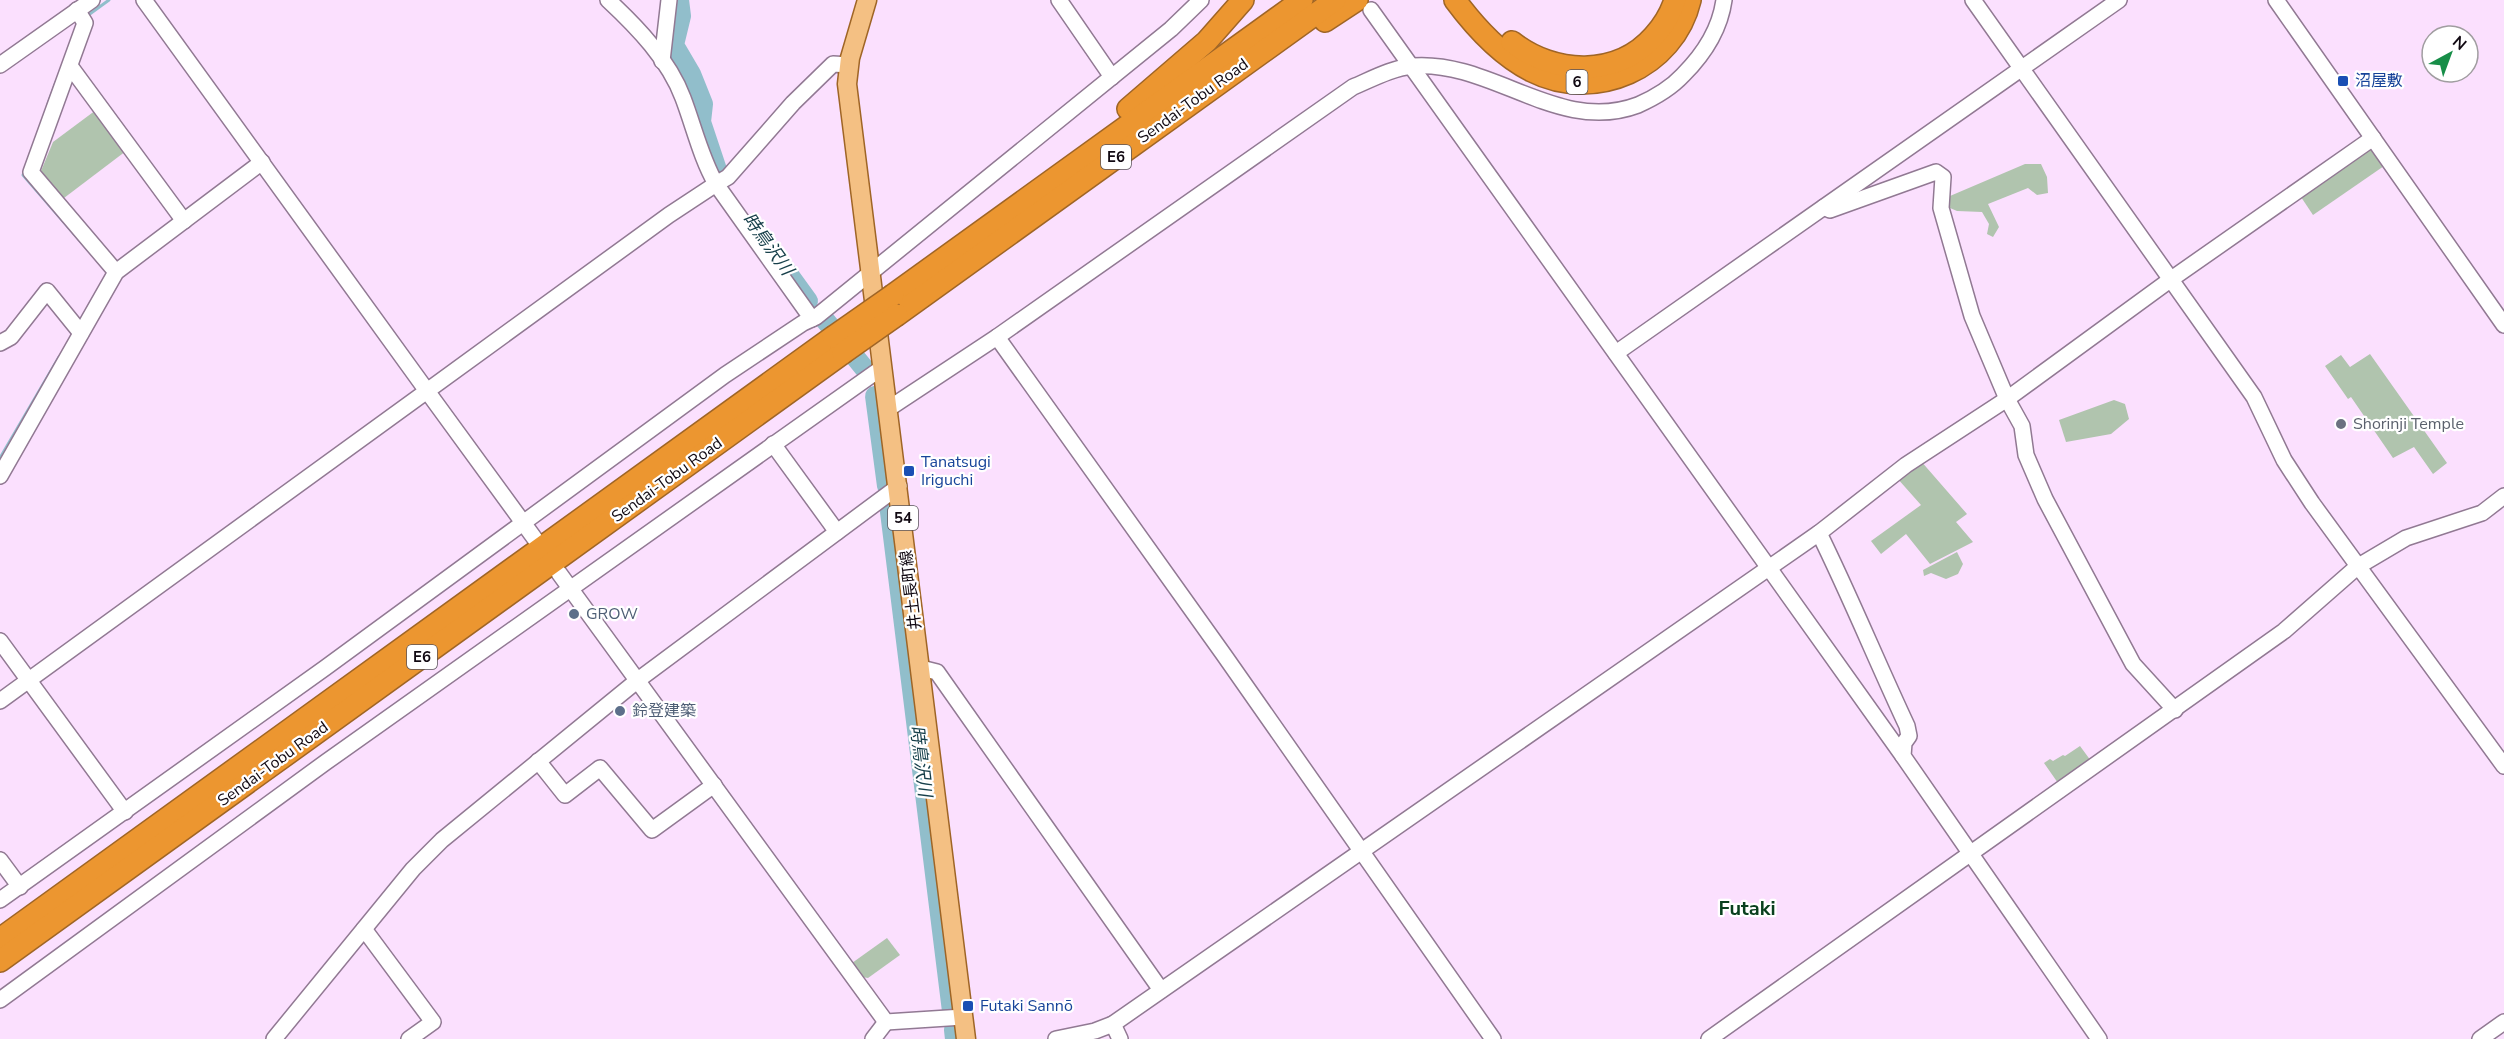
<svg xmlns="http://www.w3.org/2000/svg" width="2504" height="1039" font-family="'Nunito Sans','Noto Sans JP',sans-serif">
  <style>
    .green { fill: #b0c4ae }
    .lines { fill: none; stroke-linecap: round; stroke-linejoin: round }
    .stream { stroke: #91becb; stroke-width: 3 }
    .river { stroke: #91becb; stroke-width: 20 }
    .minor-casing { stroke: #917993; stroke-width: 18 }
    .major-casing { stroke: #9f6526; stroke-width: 21 }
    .highway-casing { stroke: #9f6526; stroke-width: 24 }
    .minor { stroke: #fff; stroke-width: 15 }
    .major { stroke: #f4c083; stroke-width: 18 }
    .highway { stroke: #ec9630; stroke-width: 21 }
    .highway-bridge-casing { stroke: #9f6526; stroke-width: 24; stroke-linecap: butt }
    .highway-bridge { stroke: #ec9630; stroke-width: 21 }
    .transit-dot { fill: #1a4fb4; stroke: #fff; stroke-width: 2 }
    .worship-dot { fill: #6b7280; stroke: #fff; stroke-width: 2 }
    .service-dot { fill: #5c6f8a; stroke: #fff; stroke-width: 2 }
    .labels { text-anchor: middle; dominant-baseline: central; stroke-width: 4.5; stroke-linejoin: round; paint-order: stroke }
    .shield { fill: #fff; stroke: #585359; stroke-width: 1.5 }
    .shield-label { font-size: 15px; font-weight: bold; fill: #110912 }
    .transit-label { font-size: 16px; fill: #164399; stroke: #fff; text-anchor: start }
    .street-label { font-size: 16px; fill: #110912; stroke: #fff }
    .worship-label { font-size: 16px; fill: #5b616d; stroke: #fff; text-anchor: start }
    .service-label { font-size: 16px; fill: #4e5e75; stroke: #fff; text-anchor: start }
    .water-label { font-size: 18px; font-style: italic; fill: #163f4a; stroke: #fff }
    .quarter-label { font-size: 20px; font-weight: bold; fill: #09401e; stroke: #fff }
  </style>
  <rect width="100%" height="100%" fill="#fbe0fe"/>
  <g class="green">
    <path d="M96,110l30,41 -62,47 -23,-27 12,-29z"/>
    <path d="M2369,149l3,1 12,16 -71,49 -12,-18z"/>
    <path d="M2025,164h16l6,13 1,16 -11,2 -9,-7 -40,16 11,23 -6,10 -6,-3 2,-10 -7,-12 -25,-1 -7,-3 -4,-7 4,-5z"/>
    <path d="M2370,354l77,109 -14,11 -19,-27 -21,11 -42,-61 -3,2 -23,-33 16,-11 9,12z"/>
    <path d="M2114,400l11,4 4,15 -18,15 -45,8 -7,-22z"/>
    <path d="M1920,460l47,54 -11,8 17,20 -43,22 -24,-30 -25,20 -10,-13 50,-36 -24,-27z"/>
    <path d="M1957,552l6,12 -5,10 -12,5 -15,-6 -7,3 -1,-6z"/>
    <path d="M2080,746l11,15 -33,22 -14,-20 6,-4 3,2 10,-6 2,1z"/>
    <path d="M887,938l13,17 -32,23 -6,-1 -10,-14z"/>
  </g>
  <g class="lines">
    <g class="stream">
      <path d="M87,16l22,-16"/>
      <path d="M48,104l8,-22"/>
      <path d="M25,170l-2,5 65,75"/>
      <path d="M0,458l59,-101"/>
    </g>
    <g class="river">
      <path d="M679,0l2,16 -7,29 17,29 12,30 -2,18 18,54"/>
      <path d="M787,272l21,29"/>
      <path d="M825,320l39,48"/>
      <path d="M875,396l12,90"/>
      <path d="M890,512l62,499"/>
      <path d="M954,1030l1,9"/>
    </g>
    <g class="minor-casing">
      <g id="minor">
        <path d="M608,0c29,27 61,60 75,98 11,29 18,60 33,86l12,-7 65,-74 40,-39 16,1"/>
        <path d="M1059,0l53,77"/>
        <path d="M1973,0l281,397 30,63 28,43 192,263"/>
        <path d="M2276,0l228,325"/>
        <path d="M77,10l8,13 -54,149 85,100"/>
        <path d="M1371,10l532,746"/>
        <path d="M662,61l7,-61"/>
        <path d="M0,65l92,-65"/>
        <path d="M70,66l114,155"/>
        <path d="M1824,207l6,3 106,-38 7,5 -2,31 31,108 35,83 15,27 4,29 19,44 88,165 42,46"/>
        <path d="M997,337l227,318 269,384"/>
        <path d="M0,343l11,-6 36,-46 34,42"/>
        <path d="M1616,353l503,-353"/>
        <path d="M888,409l109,-72 356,-250c19,-8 39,-19 60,-21 79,-6 146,69 225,39 18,-8 32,-16 45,-30 20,-20 37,-46 41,-75"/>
        <path d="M773,444l64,88"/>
        <path d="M0,476l116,-204 146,-110"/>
        <path d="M1819,533c31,63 58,129 88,193l2,10 -5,7 -1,13 196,283"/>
        <path d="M535,539l-108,-148 242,-176 47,-31 96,135"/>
        <path d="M559,573l327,449 77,-5"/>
        <path d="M0,641l125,171"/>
        <path d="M921,668l16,4 224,318"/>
        <path d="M0,701l427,-310 -283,-391"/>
        <path d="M538,761l27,34 35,-27 52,62 62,-45"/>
        <path d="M0,860l20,27"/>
        <path d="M0,900l325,-232 400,-293 78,-52 13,-6 355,-288 30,-29"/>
        <path d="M364,929l69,93 -24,17"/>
        <path d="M0,1000l326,-238 557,-395"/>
        <path d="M1113,1024l7,15"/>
        <path d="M274,1039l139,-170 29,-29 196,-160 261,-194"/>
        <path d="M873,1039l13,-17"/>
        <path d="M1056,1039l39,-8 18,-7 706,-491 87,-68 101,-66 163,-119 203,-142"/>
        <path d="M1709,1039l575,-408 73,-64 49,-29 76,-25 22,-17"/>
        <path d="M2480,1039l24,-17"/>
      </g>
    </g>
    <g class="major-casing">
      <path id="major" d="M867,0l-17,58 -3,26 119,955"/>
    </g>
    <g class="highway-casing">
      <g id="highway">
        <path d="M1455,0c20,27 47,56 77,71 63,32 142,-3 158,-71"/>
        <path d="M1325,21l32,-21"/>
        <path d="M1512,42c42,33 105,36 142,-6 9,-10 17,-23 21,-36"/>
        <path d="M1128,109l79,-68 36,-41"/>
        <path d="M893,295l409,-295"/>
        <path d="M897,315l438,-315"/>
        <path d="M0,939l833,-602"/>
        <path d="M0,961l843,-608"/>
      </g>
    </g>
    <use href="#minor" class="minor"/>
    <use href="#major" class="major"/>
    <use href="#highway" class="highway"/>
    <g class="highway-bridge-casing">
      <g id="highway-bridge">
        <path d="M833,337l60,-42"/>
        <path d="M843,353l54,-38"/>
      </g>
    </g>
    <use href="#highway-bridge" class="highway-bridge"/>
  </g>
  <g class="transit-dot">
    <rect x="2337" y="75" width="12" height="12" rx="3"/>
    <rect x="903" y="465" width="12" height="12" rx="3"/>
    <rect x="962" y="1000" width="12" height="12" rx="3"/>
  </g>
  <circle class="worship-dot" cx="2341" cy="424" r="6"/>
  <g class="service-dot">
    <circle cx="574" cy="614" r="6"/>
    <circle cx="620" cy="711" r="6"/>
  </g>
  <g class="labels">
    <g class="shield">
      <rect x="1566.5" y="70" width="21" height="24" rx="4.5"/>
      <rect x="1101" y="145" width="30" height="24" rx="4.5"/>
      <rect x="888" y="506" width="30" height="24" rx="4.5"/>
      <rect x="407" y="645" width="30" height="24" rx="4.5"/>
    </g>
    <g class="shield-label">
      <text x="1577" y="82">6</text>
      <text x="1116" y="157">E6</text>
      <text x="903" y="518">54</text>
      <text x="422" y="657">E6</text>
    </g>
    <g class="transit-label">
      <text x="2355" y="81">沼屋敷</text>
      <text x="921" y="462">Tanatsugi<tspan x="921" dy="18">Iriguchi</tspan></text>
      <text x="980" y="1006">Futaki Sannō</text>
    </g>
    <g class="street-label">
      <text transform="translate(1193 101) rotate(-36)">Sendai-Tobu Road</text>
      <text transform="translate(667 480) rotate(-36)">Sendai-Tobu Road</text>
      <text transform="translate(911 590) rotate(-97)">井土長町線</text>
      <text transform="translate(273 764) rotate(-36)">Sendai-Tobu Road</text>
    </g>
    <g class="worship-label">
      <text x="2353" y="424">Shorinji Temple</text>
    </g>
    <g class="service-label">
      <text x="586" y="614">GROW</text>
      <text x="632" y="711">鈴登建築</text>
    </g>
    <g class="water-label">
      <text transform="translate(768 244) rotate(54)">時鳥沢川</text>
      <text transform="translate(921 761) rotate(83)">時鳥沢川</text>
    </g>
    <g class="quarter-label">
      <text x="1747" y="908">Futaki</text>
    </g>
  </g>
  <g transform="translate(2450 54) rotate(41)"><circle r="28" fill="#ffffff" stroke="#a09da0" stroke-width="1.5"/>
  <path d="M0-4.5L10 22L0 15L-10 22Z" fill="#178e48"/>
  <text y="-9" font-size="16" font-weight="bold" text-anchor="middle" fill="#110912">N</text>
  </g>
</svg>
